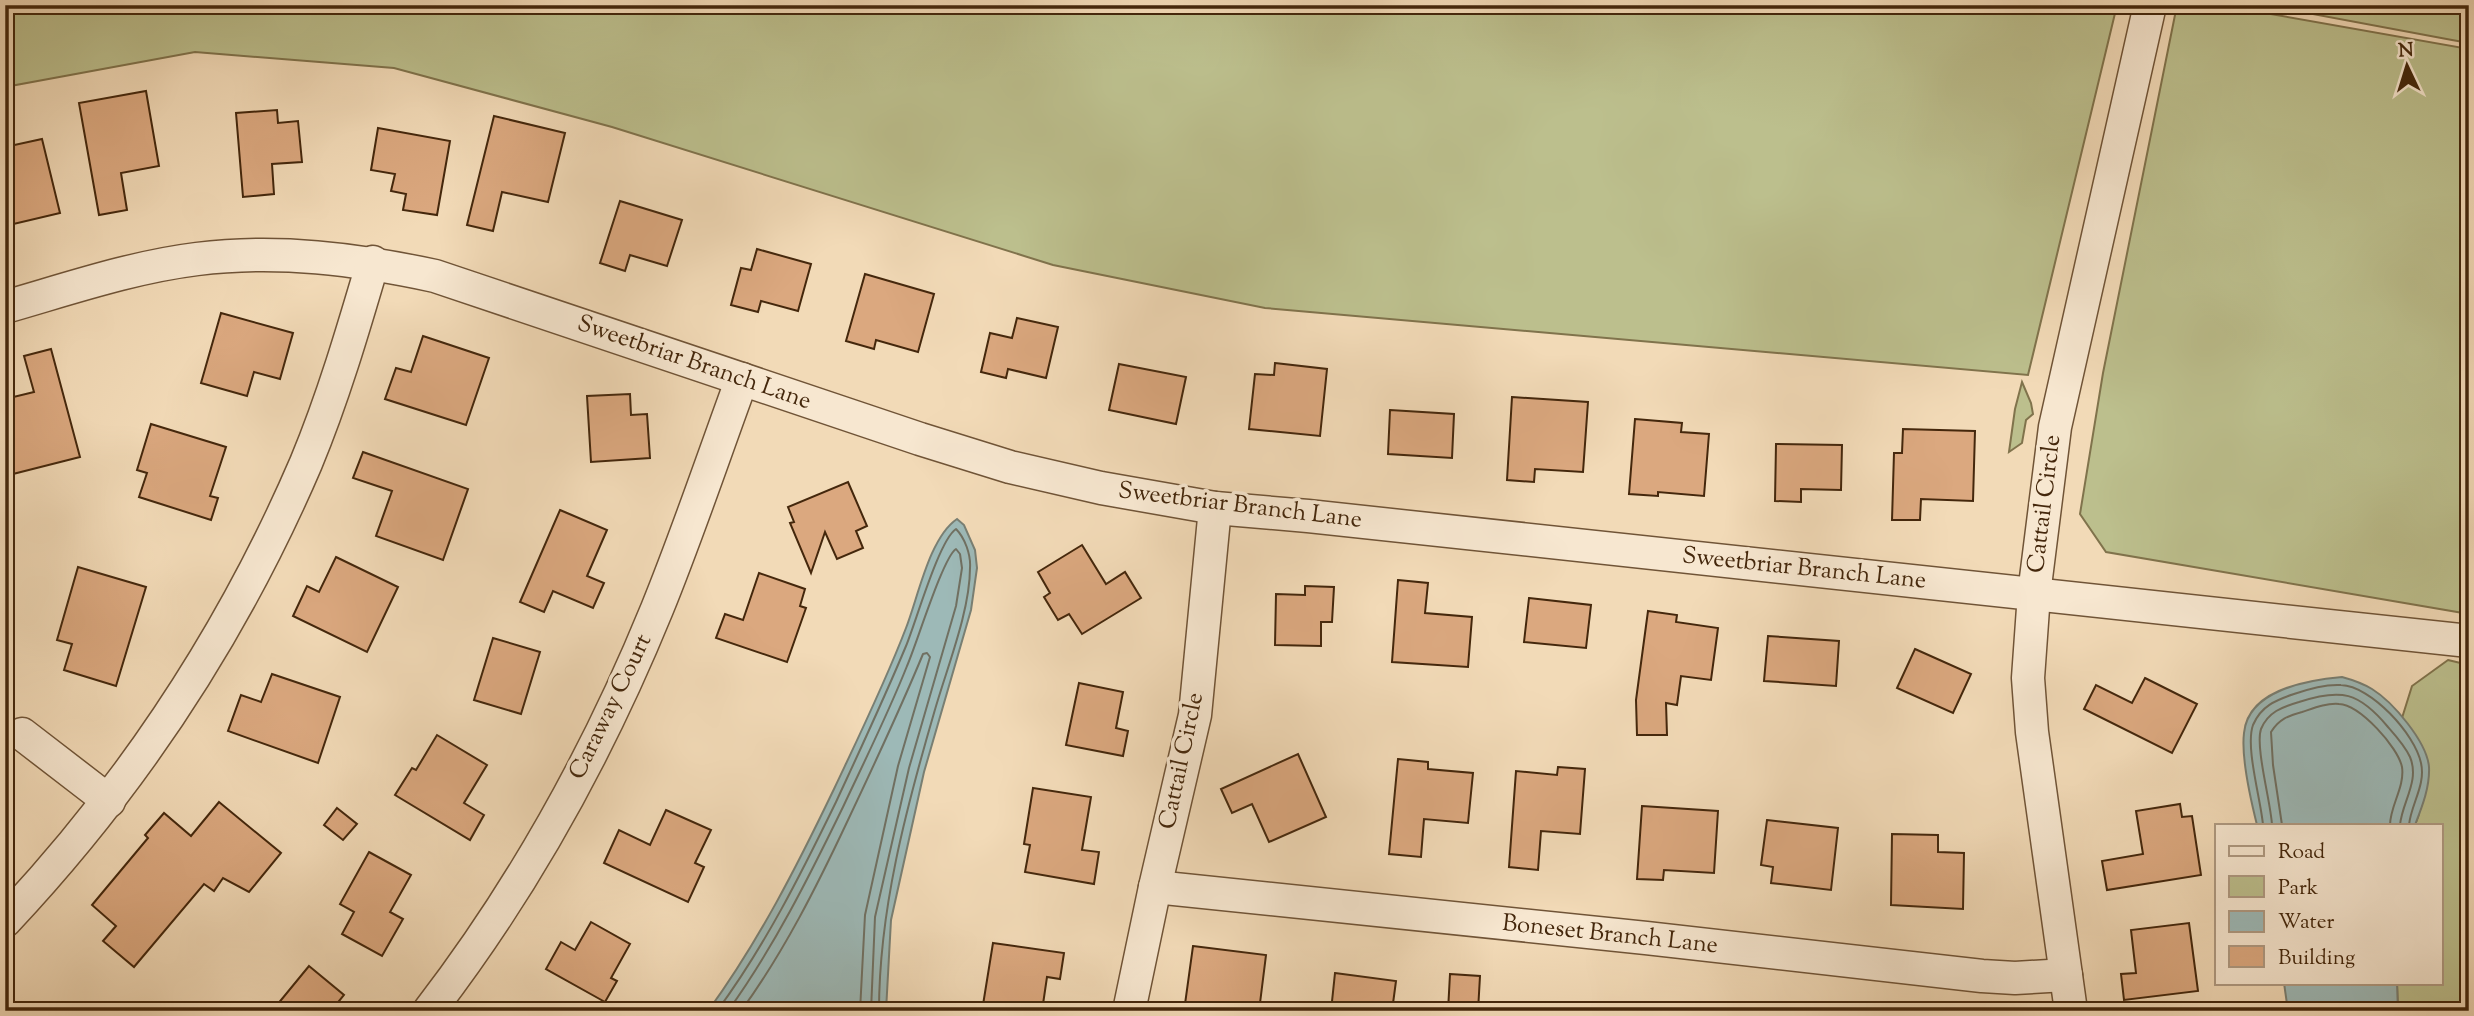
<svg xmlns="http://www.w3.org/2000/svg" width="2474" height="1016" font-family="'Sorts Mill Goudy',serif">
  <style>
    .green { fill: #bcbf8d; stroke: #80734c; stroke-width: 2 }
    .water { fill: #9db9b7; stroke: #797f73; stroke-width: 2 }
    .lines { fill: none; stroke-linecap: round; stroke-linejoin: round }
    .shore { stroke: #707062; stroke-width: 2 }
    .building { fill: #dba87f; stroke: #44270c; stroke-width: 2 }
    .minor-casing { stroke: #705437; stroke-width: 35 }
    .minor { stroke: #f7e7d0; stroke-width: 32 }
    .labels { text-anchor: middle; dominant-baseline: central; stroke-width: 7; stroke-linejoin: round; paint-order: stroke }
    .street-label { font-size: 24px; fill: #44270c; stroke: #f7e7d0 }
  </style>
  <rect width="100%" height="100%" fill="#f2dab7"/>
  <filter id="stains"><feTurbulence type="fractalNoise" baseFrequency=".00286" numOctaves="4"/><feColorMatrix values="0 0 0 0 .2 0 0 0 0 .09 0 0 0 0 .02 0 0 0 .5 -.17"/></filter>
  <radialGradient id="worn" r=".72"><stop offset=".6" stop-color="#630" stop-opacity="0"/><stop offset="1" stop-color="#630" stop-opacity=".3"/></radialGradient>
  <g class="green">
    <path d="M5,5h2112l-89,370 -763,-67 -212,-43 -441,-138 -218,-59 -199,-16 -190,35z"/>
    <path d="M2177,5h60l5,4 227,40v565l-363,-62 -26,-38 23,-141z"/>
    <path d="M2264,5h205v38l-17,-3z"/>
    <path d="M2022,382l9,21 2,11 -7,6 -4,23 -13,9 6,-43z"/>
    <path d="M2448,660l21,5v346h-71l-1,-28h44v-158h-26l4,-11 -7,-83 -10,-13 10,-32z"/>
  </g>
  <g class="water">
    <path d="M957,519l7,6 11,25 2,18 -6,42 -47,162 -33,148 -5,91h-178c51,-70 89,-145 126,-222 25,-53 51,-106 72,-161 12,-30 23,-90 51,-109z"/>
    <path d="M2342,677c11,3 20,6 30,12 21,13 55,53 57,78 1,20 -7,40 -14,58h-158c-6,-24 -16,-68 -13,-92 4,-43 64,-53 98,-56z"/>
    <path d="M2284,983h113l1,28h-110z"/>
  </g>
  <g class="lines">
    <g class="shore">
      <path d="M2263,825c-2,-25 -18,-78 -10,-100 8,-19 23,-25 41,-31 14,-5 31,-10 47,-9 30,1 74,49 80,78 5,22 -10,41 -12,62"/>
      <path d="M2272,825c-1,-22 -17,-78 -11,-96 7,-17 21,-22 38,-27 42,-14 60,-10 89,25 8,9 17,19 22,30 10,24 -8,45 -10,68"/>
      <path d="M2282,825l-9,-60 -2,-33c8,-13 17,-16 31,-20 12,-4 24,-9 37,-8 21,1 59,43 63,63 3,20 -12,39 -12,58"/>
      <path d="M717,1011c48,-65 84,-137 119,-209 24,-52 48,-103 70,-156 10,-24 33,-106 50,-117 9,9 15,26 14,39 0,44 -24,102 -36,145 -28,96 -55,197 -55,298"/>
      <path d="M728,1011c46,-64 81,-134 115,-204 22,-47 45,-93 64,-141 9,-20 36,-109 49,-117l4,5 2,14 -6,38 -47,162 -34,149 -4,94"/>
      <path d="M741,1011c43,-59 76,-125 107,-191 26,-55 52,-110 75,-166l4,-1 3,4 -32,109 -33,149 -5,96"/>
    </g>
  </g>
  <g class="building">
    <path d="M146,91l13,75 -38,7 6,37 -28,5 -20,-112z"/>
    <path d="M277,110l1,13 20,-2 4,41 -30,2 2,30 -31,3 -7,-84z"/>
    <path d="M494,116l71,17 -17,69 -46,-10 -9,39 -26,-6z"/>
    <path d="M378,128l72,13 -13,74 -34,-5 3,-16 -15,-3 4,-17 -24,-4z"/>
    <path d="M42,139l18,74 -55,13v-79z"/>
    <path d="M620,201l62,19 -15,46 -37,-11 -5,16 -25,-8z"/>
    <path d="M757,249l54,15 -13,47 -37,-10 -3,11 -27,-7 10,-37 10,2z"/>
    <path d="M865,274l69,20 -16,58 -42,-12 -2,9 -28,-8z"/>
    <path d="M221,313l72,20 -13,46 -26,-7 -7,24 -46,-13z"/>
    <path d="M1017,318l41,9 -12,51 -38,-9 -2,9 -25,-6 9,-39 22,5z"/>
    <path d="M423,336l66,22 -23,67 -81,-26 11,-31 15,4z"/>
    <path d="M51,349l29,108 -71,18 -4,-14v-62l29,-7 -10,-36z"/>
    <path d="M1275,363l52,6 -7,67 -71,-7 6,-55 19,1z"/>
    <path d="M1119,364l67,13 -10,47 -67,-14z"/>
    <path d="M630,394l1,21 16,-1 3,44 -59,4 -4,-66z"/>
    <path d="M1512,397l76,5 -5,70 -48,-3 -1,13 -27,-2z"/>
    <path d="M1390,410l64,4 -2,44 -64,-4z"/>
    <path d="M1635,419l47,4 -1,9 28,2 -5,62 -46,-4v4l-29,-2z"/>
    <path d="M151,424l75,23 -16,49 8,2 -7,22 -72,-23 8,-24 -10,-3z"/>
    <path d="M1903,429l72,2 -2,70 -52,-2 -1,21h-28l2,-67h8z"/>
    <path d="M1776,444l66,1 -1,45 -40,-1v13l-26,-1z"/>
    <path d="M363,452l105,37 -25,71 -67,-24 16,-45 -39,-13z"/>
    <path d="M848,482l19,44 -11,5 7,17 -26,11 -12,-27 -14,41 -21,-50 4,-1 -6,-15z"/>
    <path d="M560,510l47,20 -20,46 17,7 -11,25 -40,-17 -9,21 -24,-10z"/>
    <path d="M1082,545l24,39 19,-12 16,26 -59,36 -13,-20 -11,6 -14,-23 6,-4 -12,-21z"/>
    <path d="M336,557l62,30 -31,65 -74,-36 14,-30 12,6z"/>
    <path d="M78,567l68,20 -30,99 -52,-16 8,-26 -15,-4z"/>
    <path d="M759,573l46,16 -5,17 6,2 -19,54 -71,-24 9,-24 18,6z"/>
    <path d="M1398,580l30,3 -3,30 47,4 -4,50 -76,-5z"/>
    <path d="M1305,586l29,1 -2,35h-11v24l-46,-1 1,-51 29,1z"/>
    <path d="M1529,598l62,7 -5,43 -62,-6z"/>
    <path d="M1648,611l29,4 -1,7 42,6 -7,52 -30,-4 -4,29 -11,-2 1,32h-30l-1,-35z"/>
    <path d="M1768,636l71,5 -3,45 -72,-5z"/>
    <path d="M493,638l47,14 -19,62 -47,-14z"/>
    <path d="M1915,649l56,25 -18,39 -56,-25z"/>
    <path d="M272,674l68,23 -22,66 -90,-32 13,-36 20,7z"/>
    <path d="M2145,678l52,26 -25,49 -88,-44 12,-24 36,18z"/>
    <path d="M1079,683l44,9 -7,36 12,3 -5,25 -57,-11z"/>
    <path d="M437,735l50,30 -23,38 20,12 -14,25 -75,-45 17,-27 4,2z"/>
    <path d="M1298,754l28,63 -57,25 -17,-38 -20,9 -11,-24z"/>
    <path d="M1398,759l30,3v7l45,4 -5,50 -44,-4 -3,38 -32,-3z"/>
    <path d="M1558,767l27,2 -5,65 -39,-3 -3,39 -29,-3 7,-96 41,4z"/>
    <path d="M1033,788l58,9 -9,53 17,2 -5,32 -69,-12 5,-27 -6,-1z"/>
    <path d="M219,802l62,51 -32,39 -26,-14 -9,13 -10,-7 -70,83 -31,-26 13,-15 -24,-21 56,-67 -3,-3 19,-22 27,23z"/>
    <path d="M2180,804l2,13 10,-1 9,59 -94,15 -5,-29 41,-7 -7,-43z"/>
    <path d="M1642,806l76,5 -4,62 -50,-3 -1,10 -26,-1z"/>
    <path d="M337,808l20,16 -14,16 -19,-15z"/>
    <path d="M666,810l45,20 -16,33 9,4 -16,35 -84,-39 15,-33 31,15z"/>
    <path d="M1767,820l71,8 -7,62 -60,-7 2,-16 -12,-2z"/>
    <path d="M1892,834l46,1v17l26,1 -1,56 -72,-4z"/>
    <path d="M369,852l42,23 -21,37 13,7 -21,37 -40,-22 12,-22 -14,-8z"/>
    <path d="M591,922l39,22 -19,34 6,3 -12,21 -59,-33 15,-27 14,8z"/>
    <path d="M2189,923l9,68 -74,9 -3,-26 15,-1 -5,-43z"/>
    <path d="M993,943l71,10 -4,26 -13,-2 -5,34h-60z"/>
    <path d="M1193,946l73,9 -7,56h-45v-4l-29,-3z"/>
    <path d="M309,966l35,29 -13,16h-59z"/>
    <path d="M1335,973l61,8 -4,30h-61z"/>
    <path d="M1450,974l30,2 -2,35h-30z"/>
  </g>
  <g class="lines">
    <g class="minor-casing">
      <g id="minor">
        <path d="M5,307c63,-18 127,-40 192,-48 81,-10 159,0 238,17l485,163 90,28 91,21 114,20 93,8 1161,125"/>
        <path d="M22,734l87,67"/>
        <path d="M1155,887l491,51 336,38 33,2 51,-3"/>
        <path d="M5,921c127,-135 228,-288 301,-458 27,-65 47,-133 67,-201"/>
        <path d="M429,1011c94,-122 170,-260 228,-402 31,-76 57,-154 85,-230"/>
        <path d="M1129,1011l26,-124 40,-172 20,-207"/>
        <path d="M2071,1011l-39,-279 -4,-54 6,-84 21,-167 95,-422"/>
      </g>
    </g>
    <use href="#minor" class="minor"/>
  </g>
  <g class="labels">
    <g class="street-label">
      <text transform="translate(694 363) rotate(19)">Sweetbriar Branch Lane</text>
      <text transform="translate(2045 504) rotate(-83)">Cattail Circle</text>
      <text transform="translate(1240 506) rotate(7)">Sweetbriar Branch Lane</text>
      <text transform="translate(1804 569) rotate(6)">Sweetbriar Branch Lane</text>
      <text transform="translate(611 707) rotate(-64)">Caraway Court</text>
      <text transform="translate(1182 761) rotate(-78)">Cattail Circle</text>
      <text transform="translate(1610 935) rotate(6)">Boneset Branch Lane</text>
    </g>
  </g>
  <rect width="2474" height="1016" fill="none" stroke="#f2dab7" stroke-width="28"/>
  <rect x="7" y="7" width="2460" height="1002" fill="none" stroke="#44270c" stroke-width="3.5"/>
  <rect x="14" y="14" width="2446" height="988" fill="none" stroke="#44270c" stroke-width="2"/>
  <rect x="2215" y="824" width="228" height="161" fill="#f7e7d0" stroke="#af9a82" stroke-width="2"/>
  <rect x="2229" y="846" width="35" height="10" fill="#f7e7d0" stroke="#af9a82" stroke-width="2"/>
  <text x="2278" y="858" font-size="21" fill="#44270c">Road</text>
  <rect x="2229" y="876" width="35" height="21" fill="#bcbf8d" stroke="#af9a82" stroke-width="2"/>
  <text x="2278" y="894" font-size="21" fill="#44270c">Park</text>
  <rect x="2229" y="911" width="35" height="21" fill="#9db9b7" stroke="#af9a82" stroke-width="2"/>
  <text x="2278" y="928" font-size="21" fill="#44270c">Water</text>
  <rect x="2229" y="946" width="35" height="21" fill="#dba87f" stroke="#af9a82" stroke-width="2"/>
  <text x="2278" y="964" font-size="21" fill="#44270c">Building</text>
  <g transform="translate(2407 66) rotate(356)" stroke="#f7e7d0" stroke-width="5" paint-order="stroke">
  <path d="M0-5L12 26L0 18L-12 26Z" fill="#44270c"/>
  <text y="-10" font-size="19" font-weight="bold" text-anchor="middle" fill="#44270c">N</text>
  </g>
  <rect width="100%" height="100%" filter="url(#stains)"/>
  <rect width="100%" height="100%" fill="url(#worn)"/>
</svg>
